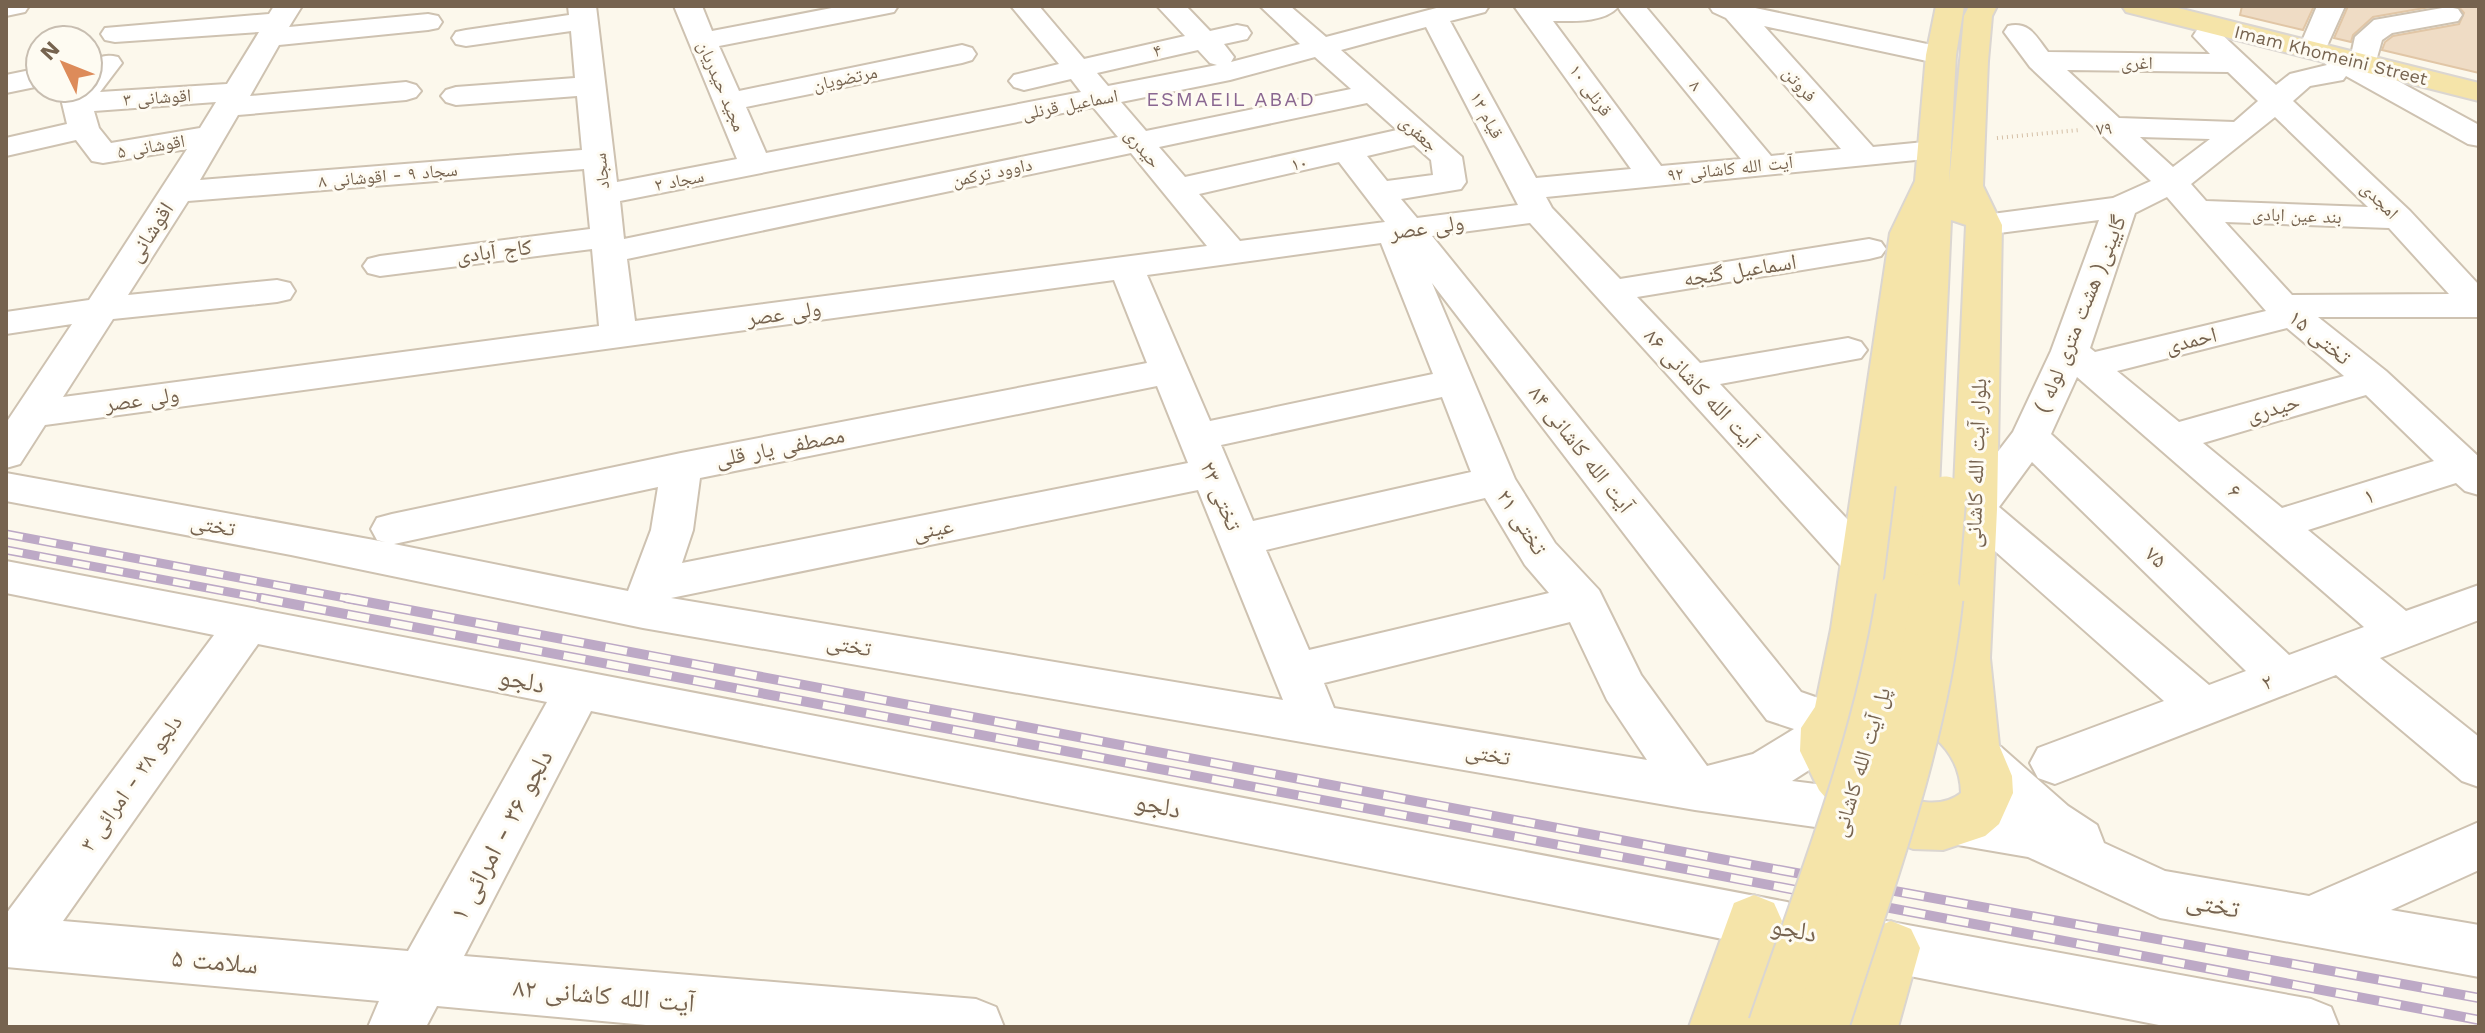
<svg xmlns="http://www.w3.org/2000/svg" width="2485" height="1033" font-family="'Work Sans','Noto Naskh Arabic',sans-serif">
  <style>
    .building { fill: #efdcc5; stroke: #e1c6a6; stroke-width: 2 }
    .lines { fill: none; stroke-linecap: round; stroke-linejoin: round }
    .minor-casing { stroke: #cec2b1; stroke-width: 4 }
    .major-casing { stroke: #dbd6d1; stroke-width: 4 }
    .path { stroke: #d5c0a7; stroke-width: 4; stroke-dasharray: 1 4; stroke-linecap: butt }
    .minor { fill: #fff; fill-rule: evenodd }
    .major { fill: #f5e4a9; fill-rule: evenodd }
    .rail-far1-casing { stroke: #bda9c6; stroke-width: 9 }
    .rail-casing { stroke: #bda9c6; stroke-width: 10 }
    .rail-far1 { stroke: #fefbf2; stroke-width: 6; stroke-dasharray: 17; stroke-linecap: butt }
    .rail { stroke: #fefbf2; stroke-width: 7; stroke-dasharray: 22; stroke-linecap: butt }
    .major-bridge-far1-casing { stroke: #dbd6d1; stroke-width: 45; stroke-linecap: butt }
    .major-bridge-casing { stroke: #dbd6d1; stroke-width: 57; stroke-linecap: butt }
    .major-bridge-far1 { stroke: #f5e4a9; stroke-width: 41 }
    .major-bridge { stroke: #f5e4a9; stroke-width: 53 }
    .labels { text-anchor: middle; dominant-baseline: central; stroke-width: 6; stroke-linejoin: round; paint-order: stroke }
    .far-street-label { font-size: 18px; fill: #76634f; stroke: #fefbf2 }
    .far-neighbourhood-label { font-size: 20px; letter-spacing: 2px; fill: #8a6791; stroke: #fefbf2 }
    .street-label { font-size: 22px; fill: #76634f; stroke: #fefbf2 }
    .near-street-label { font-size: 26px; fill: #76634f; stroke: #fefbf2 }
  </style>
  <rect width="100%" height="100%" fill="#fcf8ec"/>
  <g class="building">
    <path d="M2242,6h72l-11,24 -63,-15z"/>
    <path d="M2348,6h88l-63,11 -20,18 -2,7 -17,-4z"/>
    <path d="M2458,6h21v67l-97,-23 3,-8 8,-6 66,-12 5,-11z"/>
  </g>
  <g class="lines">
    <g class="minor-casing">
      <g id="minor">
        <path d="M6,6h23l-4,6 -19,4z"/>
        <path d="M274,6h28l-13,21 139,-13 10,2 4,6 -4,6 -10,2 -149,15 -29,51 156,-14 10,3 5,6 -5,6 -10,3 -168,15 -38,65 382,-30 -5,-54 -121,9 -10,-3 -5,-6 5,-6 10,-3 119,-9 -4,-47 -105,15 -10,-2 -4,-6 4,-6 10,-2 103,-15 -1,-9h28l21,176 120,-23 -63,-153h28l10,25 130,-25h56l-4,6 -10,2 -165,32 20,45 223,-46 10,3 4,6 -4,6 -10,3 -216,44 20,46 315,-61 -10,-13 -47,11 -10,-3 -5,-6 5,-6 45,-11 -48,-58h28l45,53 101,-23 -28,-30h29l24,25 27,-6 10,2 4,6 -4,6 -23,5 10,13 -3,5 69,-18 -40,-38h30l36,31 118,-31h45l-4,6 -35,9 86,157 95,-9 -117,-163h131l126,150 70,-7 -115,-131 -13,-6 -4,-6h37l205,43 4,6 -4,6 -10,3 -177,-38 109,121 62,-6 11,2 5,7 -5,7 -400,40 6,11 68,71 249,-40 12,3 5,7 -5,7 -12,3 -232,38 63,66 148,-25 13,4 6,8 -6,8 -141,26 159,169 7,11 -7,11 -15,5 -15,-5 -319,-352 -98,13 369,456 46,16 7,14 -12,27 -50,32 87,11 18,6 7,16 -7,16 -18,6 -184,-26 -1052,-182 -352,-73 -285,-54v-28l379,69 -8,-2 -6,-11 6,-11 15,-4 289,-61 466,-90 -33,-83 -1069,145 -25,39 -14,4v-45l66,-99 -66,10v-22l83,-12 98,-151 -84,14 -11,-2 -16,-21 -70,16v-18l61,-14 -5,-21 11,-15h15c0,-21 6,-37 30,-31l4,6 -22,29 127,-8 32,-52 -144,10 -10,-2 -4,-6 4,-6 164,-14zM1618,7l3,5 120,147 -80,7 -108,-145c20,0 51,2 65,-14zM1426,27l92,178 -101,13 -16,-19 60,-10 5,-7 -4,-25 -121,-107zM1198,50l12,13 7,2 -109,21 -11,-13zM1315,57l36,32 -205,42 -25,-29 109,-22zM216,102l-16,26 -89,15 -12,-15 -5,-17zM1367,103l30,27 -212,47 -26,-30zM1093,107l25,30 -494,102 -4,-38zM1414,145l17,15 2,15 -46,6 -20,-25zM1131,153l76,93 -572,75 -8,-62zM1339,162l46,60 -145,19 -41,-47zM584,169l6,60 -210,27 -12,3 -5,7 5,7 12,3 212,-27 7,77 -536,71 50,-78 164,-17 13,-3 5,-8 -5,-8 -13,-3 -149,15 60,-94zM1381,243l52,131 -223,47 -63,-146zM1432,283l335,437 27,9 -41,25 -46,12 -66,-91 -42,-85 -44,-47 -40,-64zM1157,386l31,77 -506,100 11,-33 7,-52zM1442,397l29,75 -218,49 -32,-76zM658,487l-7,43 -23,61 -234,-47zM1198,490l85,210 -612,-102zM1485,498l40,67 24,28 -240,57 -43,-100zM1570,622l37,78 40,60 -313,-52 -10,-25z"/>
        <path d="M2317,6h28l-18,40 24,9 4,-18 19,-17 74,-13 10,2 4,6 -4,6 -66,12 -10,7 -8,28 105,57v21l-11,-2 -122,-68 -3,4 -33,6 -17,15 117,110 69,74v32h-161l68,54 93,86v38l-14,-4 -9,-8 -148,47 98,81 73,-26v35l-99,38 99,79v50l-17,-6 -126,-106 -281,109 -17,-6 -8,-15 8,-15 126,-47 -204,-181 -6,-11 59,-77 38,-81 48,-131 -115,15 -12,-3 -5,-7 5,-7 12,-3 129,-17 38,-17 -121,-114 -26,-35 4,-6c22,-5 28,11 40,26l162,2 -17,-18 4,-6 10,-2 10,2 59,55 14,-11 37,-9 -13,-11 3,-5 -11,-2 -4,-6zM2067,70l161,2 30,29 -24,21 -115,-4zM2275,117l93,90 -162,-6 -15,-17zM2140,137l70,2 -37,28zM2167,197l99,114 -171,41 -5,-4 45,-135zM2225,222l164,6 60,66 -157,1zM2287,328l57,48 -165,46 -62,-51zM2077,377l287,250 -75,28 -238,-221zM2366,395l68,66 -152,47 -79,-65zM2032,462l214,209 -37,14 -210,-178z"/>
        <path d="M40,68v18l-34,7v-18z"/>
        <path d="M6,561l1781,341 19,7 8,18 -8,18 -19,7 -1196,-241 -127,245 512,43 20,8 8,20h-336l-231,-21 -11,21h-58l11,-26 -373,-34v-53l208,-279 -208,-42zM258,644l289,58 -139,249 -345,-30z"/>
        <path d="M1984,741l17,6 67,59 29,19 7,18 61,28 144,25 170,-74v48l-88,40 88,15v52l-319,-59 -132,-61 -70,-12 -18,-6 -7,-16 7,-16 18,-6 42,7 -33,-31 -8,-15 8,-15z"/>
        <path d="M1864,917l447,82 20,8 8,20h-170l-305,-60 -19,-7 -8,-18 8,-18z"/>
      </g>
    </g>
    <g class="major-casing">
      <g id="major">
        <path d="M1936,6h28l-8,49 -7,128 15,-167 5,-10h28l-5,10 -4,45 -5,125 19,39 -5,284 -7,149 9,87 13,31 1,17 -14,31 -14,12 -42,14 -30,-1 -49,-19 -26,-18 -19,-22 -19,-39 1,-23 14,-21 16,-78 59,-396 25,-52 11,-126zM1951,220l15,5 -13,284 -11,149 3,35 -38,-13 -37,-2 26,-192 6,14 15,4 15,-4 7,-11zM1877,717c44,1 83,30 84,76 -38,31 -122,-21 -109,-59 3,-11 16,-13 25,-17z"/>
        <path d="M2122,6h48l309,77v18l-353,-89z"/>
        <path d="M1754,895l20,8 8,18 -33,106h-60l45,-124z"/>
        <path d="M1891,921l20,8 9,19 -22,79h-60l33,-98z"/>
      </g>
    </g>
    <path class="path" d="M1997,138l82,-8"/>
    <use href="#minor" class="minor"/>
    <use href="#major" class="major"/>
    <g class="rail-far1-casing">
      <g id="rail-far1">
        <path d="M6,534l350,66"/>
        <path d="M6,550l265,50"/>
      </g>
    </g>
    <g class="rail-casing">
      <g id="rail">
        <path d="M261,598l2218,422"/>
        <path d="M346,598l1401,266 732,134"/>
      </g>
    </g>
    <use href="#rail-far1" class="rail-far1"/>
    <use href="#rail" class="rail"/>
    <g class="major-bridge-far1-casing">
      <g id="major-bridge-far1">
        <path d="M1903,600l14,-111"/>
        <path d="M1936,600l9,-103"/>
      </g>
    </g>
    <g class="major-bridge-casing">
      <g id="major-bridge">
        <path d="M1775,1027c48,-140 105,-281 128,-429"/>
        <path d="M1821,1027c45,-141 99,-281 115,-429"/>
      </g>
    </g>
    <use href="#major-bridge-far1" class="major-bridge-far1"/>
    <use href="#major-bridge" class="major-bridge"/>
  </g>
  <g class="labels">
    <g class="far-street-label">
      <text transform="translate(1157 50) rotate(-12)">۴</text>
      <text transform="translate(2331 55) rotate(14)">Imam Khomeini Street</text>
      <text x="2137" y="62">اغری</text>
      <text transform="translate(845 78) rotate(-12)">مرتضویان</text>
      <text transform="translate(1800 84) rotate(48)">فروتن</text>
      <text transform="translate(1696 85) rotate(50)">۸</text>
      <text transform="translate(722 86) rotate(67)">مجید حیدریان</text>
      <text transform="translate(1591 90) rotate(54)">قرنلی ۱۰</text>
      <text transform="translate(157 97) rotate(-4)">اقوشانی ۳</text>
      <text transform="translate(1070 104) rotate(-11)">اسماعیل قرنلی</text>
      <text transform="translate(1487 115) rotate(62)">۱۲ قیام</text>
      <text transform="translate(2104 128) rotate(-4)">۷۹</text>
      <text transform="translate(1419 133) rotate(42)">جعفری</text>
      <text transform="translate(151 146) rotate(-10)">اقوشانی ۵</text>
      <text transform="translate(1143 148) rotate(50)">حیدری</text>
      <text transform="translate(1299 163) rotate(-12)">۱۰</text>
      <text transform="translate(1730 168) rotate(-6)">آیت الله کاشانی ۹۲</text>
      <text transform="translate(601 171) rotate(-96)">سجاد</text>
      <text transform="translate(992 172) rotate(-12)">داوود ترکمن</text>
      <text transform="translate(388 175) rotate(-5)">سجاد ۹ - اقوشانی ۸</text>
      <text transform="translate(679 180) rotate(-11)">سجاد ۲</text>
      <text transform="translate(2380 200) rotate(45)">امجدی</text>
      <text transform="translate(2297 215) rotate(2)">بند عین ابادی</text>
    </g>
    <g class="far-neighbourhood-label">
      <text x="1231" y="99">ESMAEIL ABAD</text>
    </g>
    <g class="street-label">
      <text transform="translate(1427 227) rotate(-8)">ولی عصر</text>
      <text transform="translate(150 232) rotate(-57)">اقوشانی</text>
      <text transform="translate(494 251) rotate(-7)">کاج آبادی</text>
      <text transform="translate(1740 270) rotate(-9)">اسماعیل گنجه</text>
      <text transform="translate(784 313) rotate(-8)">ولی عصر</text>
      <text transform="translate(2080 314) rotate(-68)">گایینی( هشت متری لوله )</text>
      <text transform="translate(2320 337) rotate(39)">تختی ۱۵</text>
      <text transform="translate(2191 340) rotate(-14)">احمدی</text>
      <text transform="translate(1701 388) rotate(47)">آیت الله کاشانی ۸۶</text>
      <text transform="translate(142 399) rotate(-8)">ولی عصر</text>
      <text transform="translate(2273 408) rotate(-16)">حیدری</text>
      <text transform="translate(780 447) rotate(-11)">مصطفی یار قلی</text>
      <text transform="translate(1581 449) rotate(52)">آیت الله کاشانی ۸۴</text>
      <text transform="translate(1976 463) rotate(-88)">بلوار آیت الله کاشانی</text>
      <text transform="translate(2235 491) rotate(40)">۶</text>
      <text transform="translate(1221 496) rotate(67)">تختی ۲۳</text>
      <text transform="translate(2369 496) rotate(-17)">۱</text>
      <text transform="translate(1522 522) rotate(57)">تختی ۲۱</text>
      <text transform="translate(213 525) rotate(10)">تختی</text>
      <text transform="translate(933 529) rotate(-11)">عینی</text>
      <text transform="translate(2156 557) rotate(43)">۷۵</text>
      <text transform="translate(849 645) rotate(10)">تختی</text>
      <text transform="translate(2267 682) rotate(-21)">۲</text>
      <text transform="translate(1488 754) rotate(10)">تختی</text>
      <text transform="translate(1861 762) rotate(-73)">پل آیت الله کاشانی</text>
      <text transform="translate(131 783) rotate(-55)">دلجو ۳۸ - امرائی ۳</text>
    </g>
    <g class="near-street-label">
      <text transform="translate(522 680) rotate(11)">دلجو</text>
      <text transform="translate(1158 805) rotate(11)">دلجو</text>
      <text transform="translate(501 835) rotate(-62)">دلجو ۳۶ - امرائی ۱</text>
      <text transform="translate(2213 904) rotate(11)">تختی</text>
      <text transform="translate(1794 929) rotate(11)">دلجو</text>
      <text transform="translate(215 961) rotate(5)">سلامت ۵</text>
      <text transform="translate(604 995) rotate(5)">آیت الله کاشانی ۸۲</text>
    </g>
  </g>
  <rect width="2485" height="1033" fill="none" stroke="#76634f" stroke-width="16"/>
  <g transform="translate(64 64) rotate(313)"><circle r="38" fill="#fefbf2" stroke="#c8beb1" stroke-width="2"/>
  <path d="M0-6L14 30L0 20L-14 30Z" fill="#dd8b5a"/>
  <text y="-12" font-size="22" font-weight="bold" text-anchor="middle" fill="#76634f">N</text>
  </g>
</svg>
